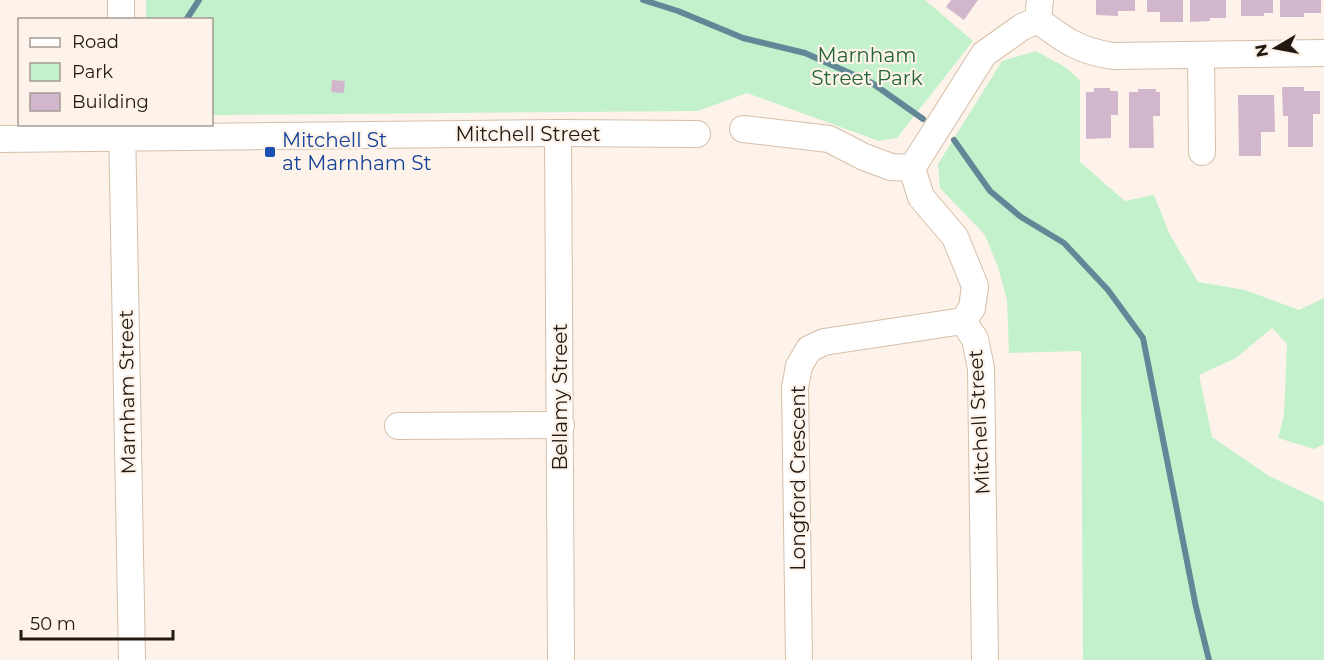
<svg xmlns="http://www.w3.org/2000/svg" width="1324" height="660" font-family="Montserrat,sans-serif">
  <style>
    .green { fill: #c3f1cb }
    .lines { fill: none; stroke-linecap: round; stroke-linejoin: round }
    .stream { stroke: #628898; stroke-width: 6 }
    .building { fill: #d2b7cc }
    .minor-casing { stroke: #d6bfa8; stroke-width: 28 }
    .minor { stroke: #fff; stroke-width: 26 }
    .transit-dot { fill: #1a4fb4; stroke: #fdf3ea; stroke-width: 2 }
    .labels { text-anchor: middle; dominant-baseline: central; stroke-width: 4.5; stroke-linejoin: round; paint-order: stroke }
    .park-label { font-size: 20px; fill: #236536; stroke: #fdf3ea }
    .street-label { font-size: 20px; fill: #221a11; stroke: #fdf3ea }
    .transit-label { font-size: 20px; fill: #164399; stroke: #fdf3ea; text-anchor: start }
  </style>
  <rect width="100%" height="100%" fill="#fdf3ea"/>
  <g class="green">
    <path d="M146,0h779l48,41 -76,97 -18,3 -132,-48 -49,18 -486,4v-95l-66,-1z"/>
    <path d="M1036,51l29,16 15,13v82l45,39 29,-6 15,38 29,49 47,8 54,20 25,-12v146l-10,5 -36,-11 6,-23 3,-71 -15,-16 -36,30 -37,17 13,62 57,39 55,26v158h-241l-2,-309 -72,2 -2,-53 -9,-33 -13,-32 -45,-47 -2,-24 64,-103z"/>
  </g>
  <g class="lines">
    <g class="stream">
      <path d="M643,0l35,11 65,27 62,15 67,30 51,36"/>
      <path d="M186,20l13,-20"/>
      <path d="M954,140l36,51 31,26 43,26 44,47 35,48 53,269 13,53"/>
    </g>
  </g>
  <g class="building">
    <path d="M951,0h27l-14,20 -18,-13z"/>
    <path d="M1096,0h39v11h-17v5l-22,-1z"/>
    <path d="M1147,0h36v22h-23v-10h-13z"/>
    <path d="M1190,0h36v18h-16v3l-20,1z"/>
    <path d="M1241,0h32v13h-9v3h-23z"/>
    <path d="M1280,0h41v13h-17v4h-24z"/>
    <path d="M332,80l13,1 -1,12 -13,-1z"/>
    <path d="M1282,87h22v4h16v23h-7v33h-25v-31h-5z"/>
    <path d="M1094,88h16v3h8v24h-7v23l-25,1v-47h8z"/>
    <path d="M1138,89h18v3h4v24h-7l1,32h-25v-56h9z"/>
    <path d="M1238,95h36l1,37h-14v24h-22z"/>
  </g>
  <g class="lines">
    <g class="minor-casing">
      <g id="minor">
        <path d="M121,0v20"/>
        <path d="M1038,20c26,20 41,31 75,36l211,-3"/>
        <path d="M1201,55l1,97"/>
        <path d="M122,124l10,536"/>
        <path d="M743,129l86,10 35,18 27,10 21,1 9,29 34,40 20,49 -3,22 -9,13 12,18 6,29 4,292"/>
        <path d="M558,133l3,527"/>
        <path d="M0,139l558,-6 139,1"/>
        <path d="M912,168l72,-114 38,-27 16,-7 2,-20"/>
        <path d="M398,426l163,-1"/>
        <path d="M799,660l-4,-272 4,-22 10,-17 15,-7 139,-21"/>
      </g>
    </g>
    <use href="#minor" class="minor"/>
  </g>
  <rect class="transit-dot" x="264" y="146" width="12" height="12" rx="3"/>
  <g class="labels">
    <g class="park-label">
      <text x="867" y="55">Marnham<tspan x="867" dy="23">Street Park</tspan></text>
    </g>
    <g class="street-label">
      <text x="528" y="134">Mitchell Street</text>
      <text transform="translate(127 392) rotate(-91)">Marnham Street</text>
      <text transform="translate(560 397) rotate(-90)">Bellamy Street</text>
      <text transform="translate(979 422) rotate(-93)">Mitchell Street</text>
      <text transform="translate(798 478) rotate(-90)">Longford Crescent</text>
    </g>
    <g class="transit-label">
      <text x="282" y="140">Mitchell St<tspan x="282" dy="23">at Marnham St</tspan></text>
    </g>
  </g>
  <rect x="18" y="18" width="195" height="108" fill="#fdf3ea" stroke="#a59c93" stroke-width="1.5"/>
  <rect x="30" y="38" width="30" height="9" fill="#ffffff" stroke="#a59c93" stroke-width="1.5"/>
  <text x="72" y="48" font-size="18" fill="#221a11">Road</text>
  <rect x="30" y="63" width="30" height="18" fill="#c3f1cb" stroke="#a59c93" stroke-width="1.5"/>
  <text x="72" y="78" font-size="18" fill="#221a11">Park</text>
  <rect x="30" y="93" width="30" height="18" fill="#d2b7cc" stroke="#a59c93" stroke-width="1.5"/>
  <text x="72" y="108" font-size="18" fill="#221a11">Building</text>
  <g transform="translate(1276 48) rotate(260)" stroke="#fdf3ea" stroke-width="4.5" paint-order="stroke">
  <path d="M0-4.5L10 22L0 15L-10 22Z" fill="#221a11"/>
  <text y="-9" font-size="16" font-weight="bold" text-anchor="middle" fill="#221a11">N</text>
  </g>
  <path d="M21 630v9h152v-9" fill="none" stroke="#221a11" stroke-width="3"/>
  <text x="30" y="630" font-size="18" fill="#221a11" stroke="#fdf3ea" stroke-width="4.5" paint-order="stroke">50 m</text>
</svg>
